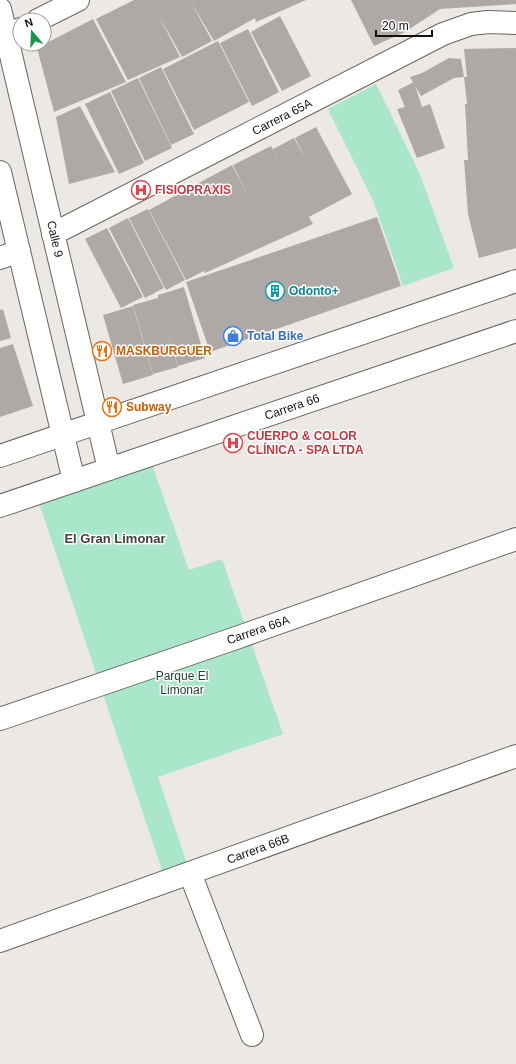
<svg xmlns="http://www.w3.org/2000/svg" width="516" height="1064" font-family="Arial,sans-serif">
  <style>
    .green { fill: #a9e6ca }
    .building { fill: #aea9a7 }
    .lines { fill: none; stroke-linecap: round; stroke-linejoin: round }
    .minor-casing { stroke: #676461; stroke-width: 24 }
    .major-casing { stroke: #676461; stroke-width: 24 }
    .minor { stroke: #fff; stroke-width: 22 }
    .major { stroke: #fff; stroke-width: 22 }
    .labels { text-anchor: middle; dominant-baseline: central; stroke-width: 3; stroke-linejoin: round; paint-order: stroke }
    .street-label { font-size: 12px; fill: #11100f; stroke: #fff }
    .health-label { font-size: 12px; font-weight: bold; fill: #be3a42; stroke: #fff; text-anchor: start }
    .culture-label { font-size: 12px; font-weight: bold; fill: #0d838f; stroke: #fff; text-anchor: start }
    .shop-label { font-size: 12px; font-weight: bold; fill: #366cbe; stroke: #fff; text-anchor: start }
    .food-label { font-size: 12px; font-weight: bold; fill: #c56008; stroke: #fff; text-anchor: start }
    .park-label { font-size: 12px; fill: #1d4334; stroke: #fff }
    .neighbourhood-label { font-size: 13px; font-weight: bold; fill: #413e3b; stroke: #fff }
  </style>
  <rect width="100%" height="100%" fill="#ece8e4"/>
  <g class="green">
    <path d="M376,84l43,88 35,96 -51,18 -30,-86 -45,-91z"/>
    <path d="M149,456l40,114 33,-11 61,175 -125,43 32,96 -24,9 -130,-388z"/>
  </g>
  <g class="building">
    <path d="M134,0h172l-50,22 -1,-4 -41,23 -23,-39 21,39 -30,16 -23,-41 21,41 -52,23 -32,-61z"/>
    <path d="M351,0h165v4l-76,5 -35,23 -31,14z"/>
    <path d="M280,16l31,60 -29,15 -31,-59z"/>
    <path d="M93,19l33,63 -72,30 -17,-64z"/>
    <path d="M248,29l31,63 -27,14 -32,-63z"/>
    <path d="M218,41l31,61 -55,28 -31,-61z"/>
    <path d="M516,48v200l-37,10 -11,-44 -4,-54h4l-3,-56h2l-3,-27h3l-3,-28z"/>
    <path d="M449,58l12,1 3,18 -10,1 -33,18 -11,-19 12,-4z"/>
    <path d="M161,67l33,67 -23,11 -32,-67z"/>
    <path d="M138,78l34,70 -27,13 -34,-70z"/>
    <path d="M414,82l8,25 8,-3 15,44 -28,10 -20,-49 8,-2 -7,-17z"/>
    <path d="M110,92l34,71 -25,11 -34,-70z"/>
    <path d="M80,106l35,66 -46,12 -13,-67z"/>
    <path d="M316,127l36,67 -43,23 4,7 -108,49 -1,-2 -18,9 -37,-70 83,-45 14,27 -13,-27 38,-19 11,20 -9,-17 21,-11 11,20 -10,-20z"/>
    <path d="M148,209l37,71 -19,10 -37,-72z"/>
    <path d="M377,217l24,69 -191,66 -24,-70z"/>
    <path d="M128,218l36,70 -19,10 -36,-70z"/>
    <path d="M107,228l36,69 -22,11 -36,-69z"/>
    <path d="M184,287l21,71 -27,8 -18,-61 18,62 -25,7 -20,-69 25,-7v-3z"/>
    <path d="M133,306l20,69 -30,9 -20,-69z"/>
    <path d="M3,309l8,29 -11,3v-31z"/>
    <path d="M13,344l20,62 -33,11v-69z"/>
  </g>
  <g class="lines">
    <g class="minor-casing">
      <g id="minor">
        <path d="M38,20l40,-20"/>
        <path d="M6,36l14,-7"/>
        <path d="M53,234l390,-200 28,-10 17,-2 28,1"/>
        <path d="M0,258l19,-7"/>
        <path d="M0,719l236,-81 280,-99"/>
        <path d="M190,873l62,162"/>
        <path d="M0,941l516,-185"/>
      </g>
    </g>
    <g class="major-casing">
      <g id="major">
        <path d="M0,9l109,460"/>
        <path d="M0,172l74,309"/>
        <path d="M0,456l516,-175"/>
        <path d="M0,506l516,-175"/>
      </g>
    </g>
    <use href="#minor" class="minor"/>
    <use href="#major" class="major"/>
  </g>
  <defs>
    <g id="hospital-ring" transform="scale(1)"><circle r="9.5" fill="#fff" stroke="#e0444e" stroke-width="1.5"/><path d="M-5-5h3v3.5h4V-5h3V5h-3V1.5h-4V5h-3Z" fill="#e0444e"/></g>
    <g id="building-ring" transform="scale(1)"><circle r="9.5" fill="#fff" stroke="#0f9aa8" stroke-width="1.5"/><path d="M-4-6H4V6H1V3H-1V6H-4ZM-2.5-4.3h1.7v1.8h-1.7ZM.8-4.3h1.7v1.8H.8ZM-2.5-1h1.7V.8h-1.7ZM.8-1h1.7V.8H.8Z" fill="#0f9aa8"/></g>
    <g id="shop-ring" transform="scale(1)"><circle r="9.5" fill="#fff" stroke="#3f7fe0" stroke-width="1.5"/><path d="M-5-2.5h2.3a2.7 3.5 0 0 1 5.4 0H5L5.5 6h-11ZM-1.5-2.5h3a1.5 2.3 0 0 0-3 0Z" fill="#3f7fe0"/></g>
    <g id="restaurant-ring" transform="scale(1)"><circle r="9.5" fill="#fff" stroke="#e8710a" stroke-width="1.5"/><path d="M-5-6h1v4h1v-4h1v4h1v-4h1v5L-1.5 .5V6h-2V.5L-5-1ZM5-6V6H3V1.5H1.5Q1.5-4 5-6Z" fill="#e8710a"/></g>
  </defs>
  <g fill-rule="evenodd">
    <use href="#hospital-ring" x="141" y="190"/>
    <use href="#building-ring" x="275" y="291"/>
    <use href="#shop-ring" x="233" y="336"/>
    <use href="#restaurant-ring" x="102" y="351"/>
    <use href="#restaurant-ring" x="112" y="407"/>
    <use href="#hospital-ring" x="233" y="443"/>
  </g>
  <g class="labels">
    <g class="street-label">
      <text transform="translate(282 117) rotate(-27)">Carrera 65A</text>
      <text transform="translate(55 239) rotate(77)">Calle 9</text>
      <text transform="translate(292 407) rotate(-19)">Carrera 66</text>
      <text transform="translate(258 630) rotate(-19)">Carrera 66A</text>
      <text transform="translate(258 849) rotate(-20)">Carrera 66B</text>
    </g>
    <g class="health-label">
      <text x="155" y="190">FISIOPRAXIS</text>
      <text x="247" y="436">CUERPO &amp; COLOR<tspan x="247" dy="14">CLÍNICA - SPA LTDA</tspan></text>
    </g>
    <g class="culture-label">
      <text x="289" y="291">Odonto+</text>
    </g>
    <g class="shop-label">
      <text x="247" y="336">Total Bike</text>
    </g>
    <g class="food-label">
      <text x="116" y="351">MASKBURGUER</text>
      <text x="126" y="407">Subway</text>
    </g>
    <g class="park-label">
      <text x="182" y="676">Parque El<tspan x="182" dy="14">Limonar</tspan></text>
    </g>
    <g class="neighbourhood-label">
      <text x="115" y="538">El Gran Limonar</text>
    </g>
  </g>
  <g transform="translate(32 32) rotate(341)"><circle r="19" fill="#ffffff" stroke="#a09f9f"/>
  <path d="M0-3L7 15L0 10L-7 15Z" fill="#1d934f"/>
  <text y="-6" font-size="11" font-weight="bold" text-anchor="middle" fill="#11100f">N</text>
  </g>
  <path d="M376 30v6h56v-6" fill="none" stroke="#11100f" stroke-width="2"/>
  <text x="382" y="30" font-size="12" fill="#11100f" stroke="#ffffff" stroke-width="3" paint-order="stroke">20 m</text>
</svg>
